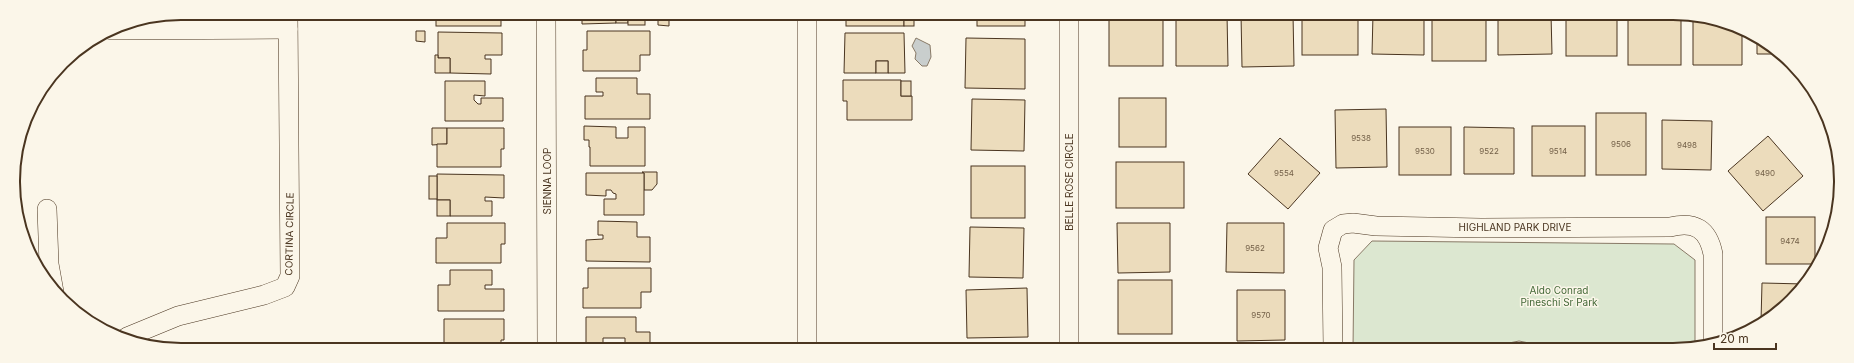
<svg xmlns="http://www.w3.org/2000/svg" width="1854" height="363" font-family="Inter,sans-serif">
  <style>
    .green { fill: #dce7d0; stroke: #887966 }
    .parking { fill: #ede7d9; stroke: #887966 }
    .water { fill: #c9cecd; stroke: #887966 }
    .building { fill: #ecdcbc; stroke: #4a3520 }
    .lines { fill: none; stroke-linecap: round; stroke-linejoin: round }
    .minor-casing { stroke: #4a3520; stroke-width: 20 }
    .minor { stroke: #fbf6e9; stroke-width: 19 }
    .labels { text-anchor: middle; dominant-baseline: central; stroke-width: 3; stroke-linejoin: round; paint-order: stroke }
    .number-label { font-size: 8px; fill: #725f47 }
    .street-label { font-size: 10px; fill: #4a3520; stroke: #fbf6e9 }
    .park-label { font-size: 10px; fill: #436837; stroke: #fbf6e9 }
    .rim { fill: none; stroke: #4a3520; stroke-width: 2 }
  </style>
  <rect width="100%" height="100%" fill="#fbf6e9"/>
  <path class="green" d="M1372,241l302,3 21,16v87l-11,3 -331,-1 1,-89z"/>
  <path class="parking" d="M1519,341l10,2 12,7 -42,-1 10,-6z"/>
  <path class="water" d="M916,38l14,7 1,12 -4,9h-5l-7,-7 1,-6 -4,-7z"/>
  <g class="building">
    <rect x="436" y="13" width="65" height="13"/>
    <path d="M582,13h34v10l-34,1z"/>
    <rect x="616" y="13" width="12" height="10"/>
    <rect x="628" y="13" width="17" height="12"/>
    <rect x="645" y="13" width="7" height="3"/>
    <rect x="846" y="14" width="58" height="12"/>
    <rect x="904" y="14" width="10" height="12"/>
    <rect x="977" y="14" width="48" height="12"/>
    <rect x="1109" y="14" width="54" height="52"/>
    <path d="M1176,14h51l1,52h-52z"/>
    <path d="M1241,14h52l1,52 -52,1z"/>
    <rect x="1302" y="14" width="56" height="41"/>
    <path d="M1373,14h51v41l-52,-1z"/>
    <rect x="1432" y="14" width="54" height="47"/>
    <path d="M1498,14h53l1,40 -54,1z"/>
    <rect x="1566" y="14" width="51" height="42"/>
    <rect x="1628" y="14" width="53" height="51"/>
    <path d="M1693,14l49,17v34h-49z"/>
    <path d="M658,15h11v11l-11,-1z"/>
    <path d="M416,31h9v11l-9,-1z"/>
    <path d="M587,31h63v24h-10v16h-57v-21h4z"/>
    <path d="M438,32l64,1v22h-17v4h6v15l-41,-1v-15h-12z"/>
    <path d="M845,33h59l1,40h-17v-12h-12v12h-32z"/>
    <path d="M1757,36l21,18h-21z"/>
    <path d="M966,38l59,1v50l-60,-1z"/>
    <path d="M435,55h3v3h12v15h-15z"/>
    <rect x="876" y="61" width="12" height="12"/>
    <path d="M596,78h41v16h13v25h-65v-23h18v-4h-7z"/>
    <path d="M843,80h58v16h11v24h-65v-19h-4z"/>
    <path d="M445,81h40v15l-11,-1v5l4,4h3v-6h22v23h-58z"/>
    <rect x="901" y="81" width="10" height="15"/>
    <rect x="1119" y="98" width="47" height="49"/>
    <path d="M972,99l53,1 -1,51 -53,-1z"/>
    <path d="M1386,109l1,58 -51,1 -1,-58z"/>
    <rect x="1596" y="113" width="50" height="62"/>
    <path d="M1662,120l50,1 -1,49 -49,-1z"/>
    <path d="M584,126l32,1v11h12v-11h17v39h-55v-19h-1v-7h-5z"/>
    <rect x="1532" y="126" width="53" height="50"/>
    <rect x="1399" y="127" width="52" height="48"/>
    <path d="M1464,127l50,1v46h-50z"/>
    <path d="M432,128h15v16l-15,1z"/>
    <path d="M447,128h57v21h-3v18h-64v-23h10z"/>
    <path d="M1768,136l35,40 -40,35 -35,-40z"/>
    <path d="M1280,138l40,35 -32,36 -40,-35z"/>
    <rect x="1116" y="162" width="68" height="46"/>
    <rect x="971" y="166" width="54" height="52"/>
    <path d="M642,172h15v12l-5,6h-8v-17z"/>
    <path d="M586,173h58v42h-40v-16h12v-5l-3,-1 -2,-3h-5v6l-20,-1z"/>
    <path d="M437,174l67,1v23l-19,-1v4h7v15h-42v-16h-13z"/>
    <rect x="429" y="176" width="8" height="23"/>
    <rect x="437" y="200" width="13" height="16"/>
    <rect x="1766" y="217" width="49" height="47"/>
    <path d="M598,221l39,1v15h13v25l-64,-1v-21l17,-1v-4h-5z"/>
    <path d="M447,223h58v21h-4v19h-65v-25h11z"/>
    <path d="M1117,223h53v49l-52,1z"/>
    <path d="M1227,223h57v50l-58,-1z"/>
    <path d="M970,227l54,1 -1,50 -54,-1z"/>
    <path d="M588,268h63v24h-10v16h-58v-20h5z"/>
    <path d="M450,270h42v15h-7v4h19v22h-66v-26h12z"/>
    <rect x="1118" y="280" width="54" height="54"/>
    <path d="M1762,283l42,1 -13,17 -30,20z"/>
    <path d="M1027,288l1,49 -61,1 -1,-48z"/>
    <path d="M1237,290h48v50l-48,1z"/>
    <path d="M586,317h50v15h14v17h-25v-11h-22v8h-17z"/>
    <path d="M444,319h60v21h-3v5h4v4h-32v-3h-13v3h-16z"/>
  </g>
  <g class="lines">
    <g class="minor-casing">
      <g id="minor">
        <path d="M546,13l1,336"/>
        <path d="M807,14v335"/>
        <path d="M111,30l177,-1"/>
        <path d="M47,209l2,55 5,28"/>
        <path d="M127,337l51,-21 86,-21 21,-8 5,-11 -2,-263"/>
        <path d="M1069,349v-335"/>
        <path d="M1333,349l-1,-82 -4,-19 5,-18 10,-6 10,-1 23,3 105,2 189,-1c25,-6 38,2 43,27v89"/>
      </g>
    </g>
    <use href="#minor" class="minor"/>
  </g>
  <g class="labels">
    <g class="number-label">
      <text x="1361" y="138">9538</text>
      <text x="1621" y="144">9506</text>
      <text x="1687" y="145">9498</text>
      <text x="1425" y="151">9530</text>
      <text x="1489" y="151">9522</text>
      <text x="1558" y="151">9514</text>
      <text x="1284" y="173">9554</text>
      <text x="1765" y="173">9490</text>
      <text x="1790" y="241">9474</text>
      <text x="1255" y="248">9562</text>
      <text x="1261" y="315">9570</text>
    </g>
    <g class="street-label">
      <text transform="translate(547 181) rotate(-90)">SIENNA LOOP</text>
      <text transform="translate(1069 182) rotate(-90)">BELLE ROSE CIRCLE</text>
      <text x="1515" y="227">HIGHLAND PARK DRIVE</text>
      <text transform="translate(289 234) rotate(-89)">CORTINA CIRCLE</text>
    </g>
    <g class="park-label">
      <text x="1559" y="290">Aldo Conrad<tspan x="1559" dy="12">Pineschi Sr Park</tspan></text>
    </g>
  </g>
  <path d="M0 0H1854V363H0ZM181 20H1673A161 161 0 0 1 1834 181V182A161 161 0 0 1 1673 343H181A161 161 0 0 1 20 182V181A161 161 0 0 1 181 20Z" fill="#fbf6e9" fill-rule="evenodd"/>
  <path class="rim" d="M181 20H1673A161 161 0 0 1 1834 181V182A161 161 0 0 1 1673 343H181A161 161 0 0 1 20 182V181A161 161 0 0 1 181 20Z"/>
  <path d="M1714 343v6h62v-6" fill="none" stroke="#4a3520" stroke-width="2"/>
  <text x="1720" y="343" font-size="12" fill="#4a3520" stroke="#fbf6e9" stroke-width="3" paint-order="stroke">20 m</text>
</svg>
